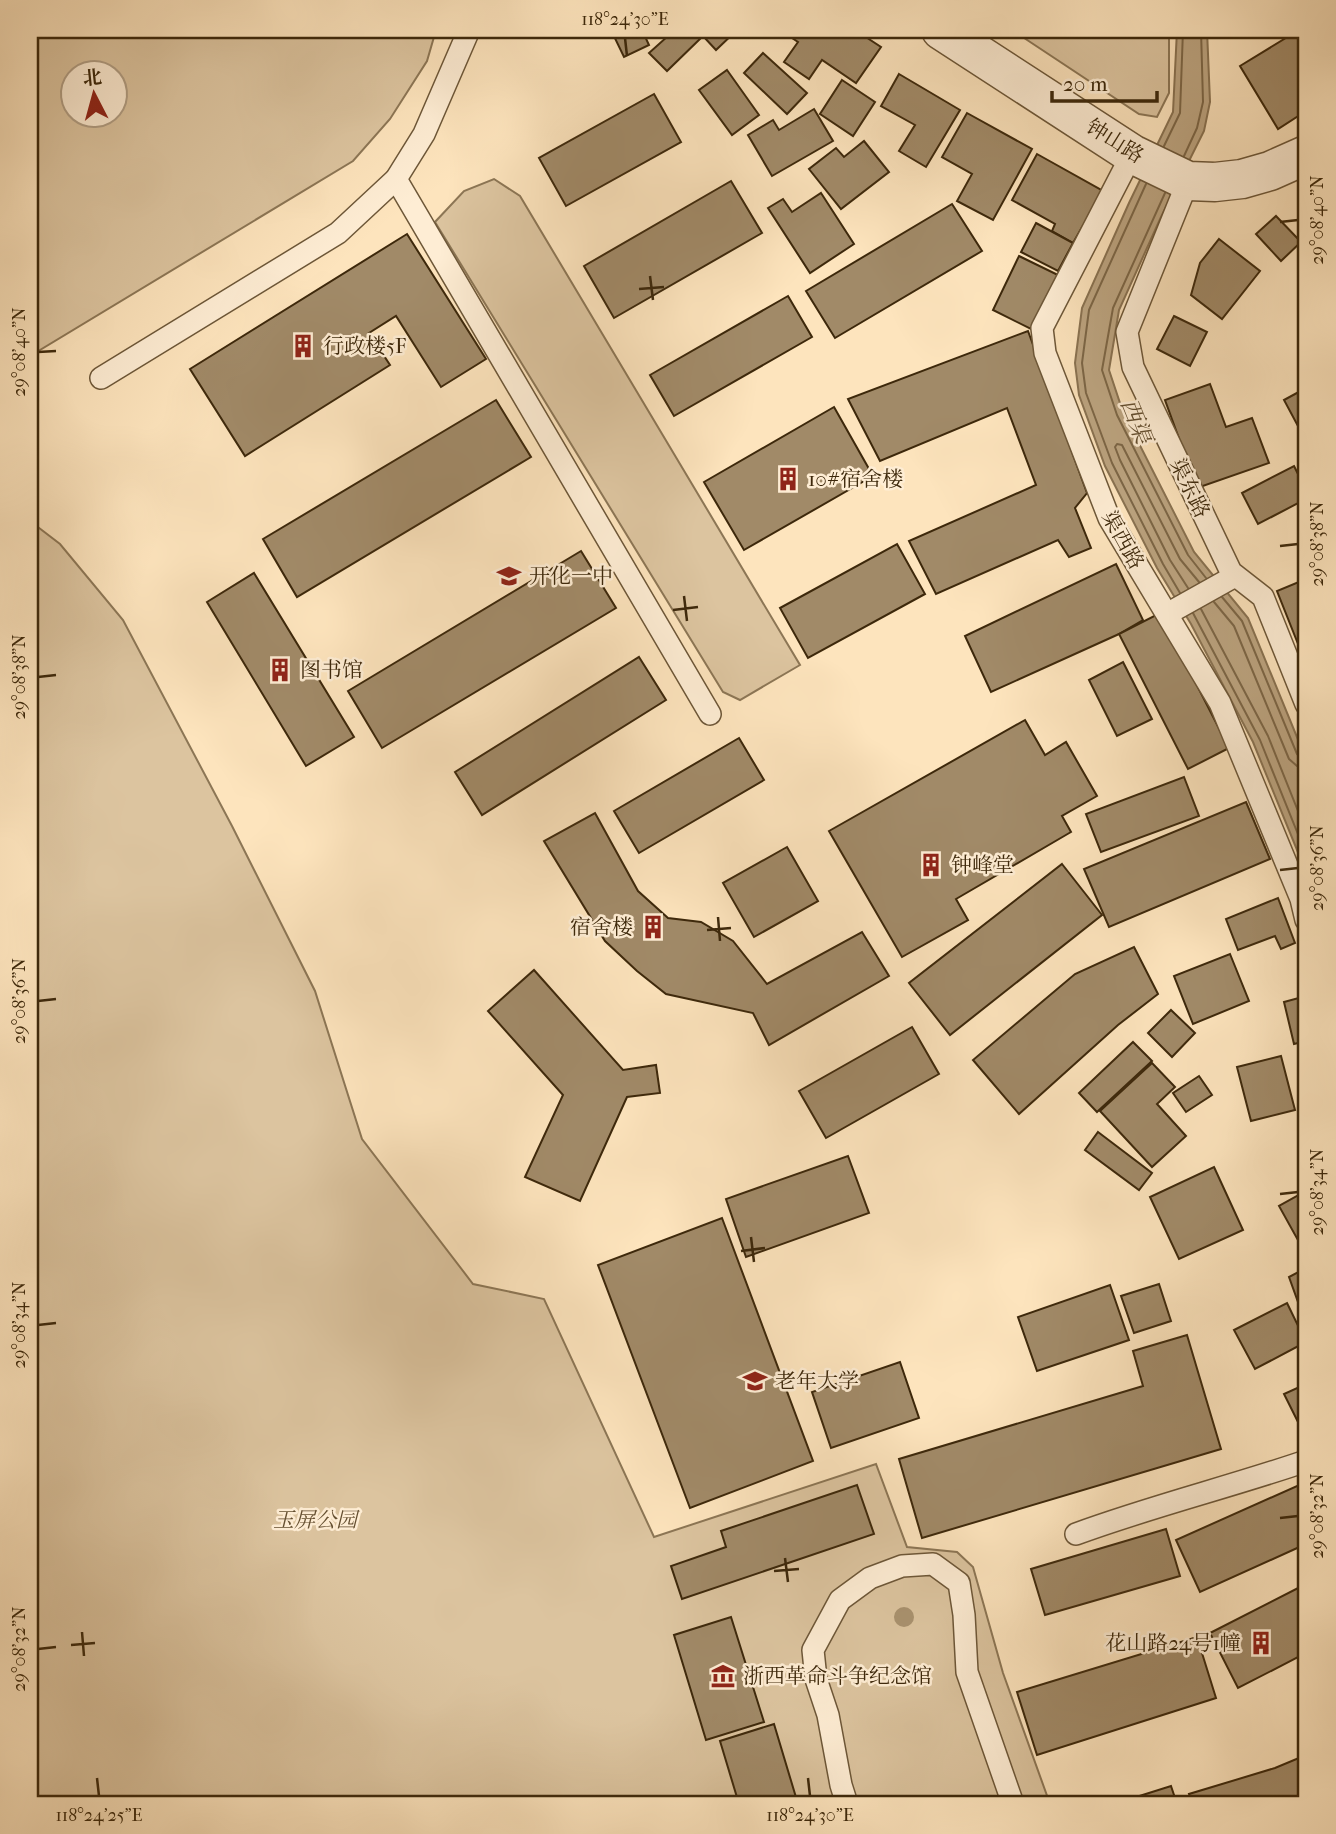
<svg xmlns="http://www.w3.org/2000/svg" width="1336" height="1834" font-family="'IM FELL French Canon','Noto Serif SC',serif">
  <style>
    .green { fill: #dcc49f; stroke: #8c7655; stroke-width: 2; fill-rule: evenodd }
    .water { fill: #bca480; stroke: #897251; stroke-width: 2 }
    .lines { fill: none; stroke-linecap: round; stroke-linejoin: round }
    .shore { stroke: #7c6646; stroke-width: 2 }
    .building { fill: #a18a68; stroke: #3d280b; stroke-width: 2 }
    .service-casing { stroke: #6d5738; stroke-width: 24 }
    .minor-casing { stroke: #6d5738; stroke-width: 41 }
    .service { stroke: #feedd4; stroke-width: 21 }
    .minor { stroke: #feedd4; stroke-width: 38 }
    .tree { fill: #a9926f }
    .ticks { fill: none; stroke: #3d280b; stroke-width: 2.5 }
    .labels { text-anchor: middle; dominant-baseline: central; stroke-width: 5; stroke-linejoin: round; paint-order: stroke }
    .street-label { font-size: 21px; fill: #3d280b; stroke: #feedd4 }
    .poi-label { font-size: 21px; fill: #3d280b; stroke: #feedd4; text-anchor: start }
    .park-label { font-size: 21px; font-style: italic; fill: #654f30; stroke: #feedd4 }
    .water-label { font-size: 23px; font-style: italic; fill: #634d2e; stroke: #feedd4 }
    .neatline { fill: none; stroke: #3d280b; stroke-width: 2.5 }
    .ticks-label { font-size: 18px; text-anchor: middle; fill: #3d280b }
  </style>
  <rect width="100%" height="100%" fill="#fde4bd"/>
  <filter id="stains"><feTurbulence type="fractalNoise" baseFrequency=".00286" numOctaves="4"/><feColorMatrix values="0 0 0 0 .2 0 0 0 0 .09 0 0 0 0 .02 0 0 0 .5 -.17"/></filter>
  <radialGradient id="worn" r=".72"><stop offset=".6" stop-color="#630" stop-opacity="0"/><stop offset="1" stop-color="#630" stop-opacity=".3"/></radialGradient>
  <g class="green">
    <path d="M30,30h406l-9,31 -37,58 -37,42 -323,195zM74,74h42v42h-42z"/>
    <path d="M1012,30h157v63l-12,24 -18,-3z"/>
    <path d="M494,179l26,17 280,469 -60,35 -17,-8 -288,-470 29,-31z"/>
    <path d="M30,521l30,23 63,76 109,206 83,165 47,148 111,145 71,15 110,238 222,-73 31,83 50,5 16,15 30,106 47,131h-1020z"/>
  </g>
  <path class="water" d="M1177,30h30l3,72 -6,29 -43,86 -42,93 -10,60 14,42 71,140 54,66 58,141v113l-53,-130 -62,-118 -34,-56 -52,-102 -26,-71 -4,-32 7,-55 47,-105 44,-91z"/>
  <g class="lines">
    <g class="shore">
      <path d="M1164,146l16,-33 3,-83"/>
      <path d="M1184,156l13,-28 6,-26 -2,-72"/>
      <path d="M1146,184l-57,126 -7,53 4,30 26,70 51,101 17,29"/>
      <path d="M1165,193l-52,115 -11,62 15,45 71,140 18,23"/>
      <path d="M1188,588l-18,-28 -50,-100 -5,-13 2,-3 5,1 58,114 19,23"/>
      <path d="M1222,597l20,24 55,133 4,4 5,1"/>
      <path d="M1214,602l20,24 55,133 8,7 9,2"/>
      <path d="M1201,609l67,127 38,95"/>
      <path d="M1193,613l67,127 46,114"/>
    </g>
  </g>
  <g class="building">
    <path d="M611,30h31l7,15 -25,12z"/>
    <path d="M662,30h75l-21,20 -13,-14 -36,35 -18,-18 19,-17z"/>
    <path d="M780,30h75l26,17 -25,36 -34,-23 -13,19 -25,-17 14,-20z"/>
    <path d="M1299,30h7v81l-28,18 -38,-63z"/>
    <path d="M763,53l44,40 -20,21 -43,-41z"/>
    <path d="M727,70l32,45 -27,20 -33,-45z"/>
    <path d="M899,74l61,36 -34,57 -27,-16 16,-26 -34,-19z"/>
    <path d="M842,80l33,22 -22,34 -33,-22z"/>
    <path d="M654,94l27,48 -115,64 -27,-48z"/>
    <path d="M814,109l19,32 -61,35 -24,-41 25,-15 6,10z"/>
    <path d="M967,113l65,36 -39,71 -36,-19 15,-27 -30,-17z"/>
    <path d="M864,141l25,31 -48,37 -32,-40 27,-21 8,9z"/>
    <path d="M1037,154l66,37 -30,52 -21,-12 3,-7 -43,-24z"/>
    <path d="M731,181l31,52 -148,85 -30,-52z"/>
    <path d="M821,193l33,51 -44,29 -42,-65 15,-9 9,13z"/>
    <path d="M1306,196v16l-7,-12z"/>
    <path d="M952,204l30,47 -147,87 -29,-47z"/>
    <path d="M1276,216l25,26 -20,19 -25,-27z"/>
    <path d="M1036,223l37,20 -15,28 -37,-19z"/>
    <path d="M407,234l79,125 -45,28 -45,-71 -27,17 21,32 -145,91 -55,-87z"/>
    <path d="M1219,239l41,32 -38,48 -31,-24 9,-32z"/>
    <path d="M1019,256l41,20 -27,54 -40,-20z"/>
    <path d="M788,296l24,41 -138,79 -24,-41z"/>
    <path d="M1174,316l33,16 -17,34 -33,-17z"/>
    <path d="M1028,331l59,162 -12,15 16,40 -22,9 -11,-17 -122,54 -27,-53 127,-56 -29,-77 -127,53 -32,-62z"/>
    <path d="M1210,384l16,43 26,-9 17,45 -72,25 -32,-88z"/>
    <path d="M1306,388v53l-22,-41z"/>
    <path d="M496,400l35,57 -234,140 -34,-58z"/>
    <path d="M834,407l39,69 -129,74 -40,-68z"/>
    <path d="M1294,466l12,24v9l-48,25 -16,-31z"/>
    <path d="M897,544l28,50 -117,64 -28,-50z"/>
    <path d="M581,551l35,57 -234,140 -34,-57z"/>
    <path d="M1116,564l27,56 -24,14 -128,58 -26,-56z"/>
    <path d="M254,573l100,164 -48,29 -99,-164z"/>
    <path d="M1306,579v85l-29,-73z"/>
    <path d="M1160,613l69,135 -41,21 -69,-135z"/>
    <path d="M639,657l27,43 -184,115 -27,-43z"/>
    <path d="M1123,662l29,57 -35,17 -28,-56z"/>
    <path d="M1025,720l20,35 21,-13 31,54 -35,20 9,16 -115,67 12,21 -66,37 -73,-126z"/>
    <path d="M739,738l25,42 -125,73 -25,-42z"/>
    <path d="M1184,777l15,39 -98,36 -15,-38z"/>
    <path d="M1246,802l24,57 -161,68 -25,-58z"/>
    <path d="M595,813l43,78 30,27 33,4 32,19 34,43 95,-52 27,44 -120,69 -16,-32 -87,-19 -29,-23 -32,-30 -61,-100z"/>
    <path d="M787,847l31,54 -64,36 -31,-54z"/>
    <path d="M1062,864l40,51 -152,120 -41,-52z"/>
    <path d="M1278,898l17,45 -14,6 -6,-13 -37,14 -12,-31z"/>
    <path d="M1134,947l24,47 -40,31 -99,89 -46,-54 102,-86z"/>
    <path d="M1230,954l19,47 -56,23 -19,-48z"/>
    <path d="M534,970l89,100 33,-5 4,28 -33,4 -47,104 -55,-24 38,-82 -75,-84z"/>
    <path d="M1306,996v45l-12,3 -10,-42z"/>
    <path d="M1171,1010l24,23 -23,24 -24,-24z"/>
    <path d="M912,1027l27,47 -113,64 -27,-47z"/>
    <path d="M1133,1042l19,19 -55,51 -18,-19z"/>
    <path d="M1281,1056l14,54 -44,11 -14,-54z"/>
    <path d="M1152,1063l23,24 -18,17 29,32 -34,31 -52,-56z"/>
    <path d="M1199,1076l13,19 -26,17 -13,-19z"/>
    <path d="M1098,1132l54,41 -13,17 -54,-40z"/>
    <path d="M848,1156l21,57 -123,44 -20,-58z"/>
    <path d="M1214,1167l29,63 -64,29 -29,-62z"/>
    <path d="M1306,1191v47l-7,4 -20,-36z"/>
    <path d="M722,1218l91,243 -123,47 -92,-243z"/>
    <path d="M1306,1268v53l-4,-8 -13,-36z"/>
    <path d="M1159,1284l12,37 -37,12 -13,-37z"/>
    <path d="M1110,1285l19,55 -92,31 -19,-54z"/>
    <path d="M1287,1303l19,39 -51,27 -21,-39z"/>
    <path d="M1187,1335l34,114 -299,89 -23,-79 244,-73 -10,-35z"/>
    <path d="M900,1362l19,56 -88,30 -19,-56z"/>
    <path d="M1306,1384v54l-22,-44z"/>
    <path d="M1306,1482v62l-106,48 -24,-52z"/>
    <path d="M857,1485l17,49 -192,65 -11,-33 55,-19 -5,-16z"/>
    <path d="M1166,1529l14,47 -135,39 -14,-46z"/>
    <path d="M1306,1584v69l-68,35 -28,-55z"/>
    <path d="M731,1617l33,105 -58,18 -32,-105z"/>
    <path d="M1197,1637l19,61 -179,57 -20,-63z"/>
    <path d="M774,1724l24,80h-59l-19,-63z"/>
    <path d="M1306,1755v49h-113l-4,-10 86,-26z"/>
    <path d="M1171,1786l6,18h-63z"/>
  </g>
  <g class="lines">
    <g class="service-casing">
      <g id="service">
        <path d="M1132,154l-90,174 3,25 64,165 111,185 81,196 5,21"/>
        <path d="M396,179l314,535"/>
        <path d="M1188,181l-61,151 6,35 98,205 32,25 43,107"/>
        <path d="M101,378l237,-145 58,-54 28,-45 45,-104"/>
        <path d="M1167,614l68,-38"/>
        <path d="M1076,1534c76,-28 154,-47 230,-73"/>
        <path d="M847,1804l-6,-19 -13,-70 -12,-36 -3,-29 27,-50 30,-22 32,-12 31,-2 26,19 5,32 3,57 46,132"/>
      </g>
    </g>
    <g class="minor-casing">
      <path id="minor" d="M941,30l191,124 56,27 27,1 27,-3 28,-8 36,-16"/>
    </g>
    <use href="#service" class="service"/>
    <use href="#minor" class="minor"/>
  </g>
  <circle class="tree" cx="904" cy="1617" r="10"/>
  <path class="ticks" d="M625,38l2,18M1280,222l18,-2M650,276l3,24M639,289l25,-2M38,352l18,-1M1280,546l18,-2M684,596l3,25M673,610l25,-3M38,677l18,-2M1280,870l18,-2M718,917l2,24M707,930l24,-2M38,1001l18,-2M1280,1194l18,-2M751,1237l3,25M741,1251l24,-3M38,1325l18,-2M1280,1518l18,-2M785,1558l3,24M774,1571l25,-2M82,1632l2,24M71,1645l24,-2M38,1649l18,-2M97,1778l2,18M808,1778l2,18"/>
  <defs>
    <g id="building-bare" transform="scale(1.89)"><path d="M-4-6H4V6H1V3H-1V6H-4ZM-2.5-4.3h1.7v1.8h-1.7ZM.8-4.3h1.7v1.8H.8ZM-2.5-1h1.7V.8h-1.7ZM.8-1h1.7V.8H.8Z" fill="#8f2418" stroke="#feedd4" stroke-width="2.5" paint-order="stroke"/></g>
    <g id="school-bare" transform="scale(1.89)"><path d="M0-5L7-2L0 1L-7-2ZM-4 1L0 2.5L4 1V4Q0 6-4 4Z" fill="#8f2418" stroke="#feedd4" stroke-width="2.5" paint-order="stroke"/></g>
    <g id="museum-bare" transform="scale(1.89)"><path d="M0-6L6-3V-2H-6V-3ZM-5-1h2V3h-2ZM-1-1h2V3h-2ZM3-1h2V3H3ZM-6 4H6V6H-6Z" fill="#8f2418" stroke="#feedd4" stroke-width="2.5" paint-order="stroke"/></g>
  </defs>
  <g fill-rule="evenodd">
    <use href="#building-bare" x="303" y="346"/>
    <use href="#building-bare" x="788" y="479"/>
    <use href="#school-bare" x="509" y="576"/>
    <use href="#building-bare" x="280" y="670"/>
    <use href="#building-bare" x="931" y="865"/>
    <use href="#building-bare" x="653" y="927"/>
    <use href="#school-bare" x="755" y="1381"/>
    <use href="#building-bare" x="1261" y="1643"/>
    <use href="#museum-bare" x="723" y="1676"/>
  </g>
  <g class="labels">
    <g class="street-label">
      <text transform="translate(1115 141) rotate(32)">钟山路</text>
      <text transform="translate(1190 488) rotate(64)">渠东路</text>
      <text transform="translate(1123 540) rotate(61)">渠西路</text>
    </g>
    <g class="poi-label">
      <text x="323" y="346">行政楼5F</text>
      <text x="808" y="479">10#宿舍楼</text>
      <text x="529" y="576">开化一中</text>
      <text x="300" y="670">图书馆</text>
      <text x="951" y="865">钟峰堂</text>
      <text x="633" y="927" text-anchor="end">宿舍楼</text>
      <text x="775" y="1381">老年大学</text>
      <text x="1241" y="1643" text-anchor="end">花山路24号1幢</text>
      <text x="743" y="1676">浙西革命斗争纪念馆</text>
    </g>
    <g class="park-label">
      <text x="315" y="1520">玉屏公园</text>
    </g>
    <g class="water-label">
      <text transform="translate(1136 421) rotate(68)">西渠</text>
    </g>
  </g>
  <rect width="1336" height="1834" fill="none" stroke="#fde4bd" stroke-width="77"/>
  <g transform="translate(94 94) rotate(354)"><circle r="33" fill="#feedd4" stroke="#b19e84" stroke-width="2"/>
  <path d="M0-5L12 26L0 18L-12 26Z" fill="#8f2418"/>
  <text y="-10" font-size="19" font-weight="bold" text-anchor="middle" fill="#3d280b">北</text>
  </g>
  <path d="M1052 91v10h105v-10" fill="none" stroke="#3d280b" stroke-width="3.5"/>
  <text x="1063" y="91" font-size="21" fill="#3d280b" stroke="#feedd4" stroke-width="5" paint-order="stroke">20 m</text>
  <rect x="38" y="38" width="1260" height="1758" class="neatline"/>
  <g class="ticks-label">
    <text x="625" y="25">118°24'30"E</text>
    <text transform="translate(1317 220) rotate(-90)" y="6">29°08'40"N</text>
    <text transform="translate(19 352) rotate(-90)" y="6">29°08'40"N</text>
    <text transform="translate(1317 544) rotate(-90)" y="6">29°08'38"N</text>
    <text transform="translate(19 677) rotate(-90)" y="6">29°08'38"N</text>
    <text transform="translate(1317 868) rotate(-90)" y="6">29°08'36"N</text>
    <text transform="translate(19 1001) rotate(-90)" y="6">29°08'36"N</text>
    <text transform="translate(1317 1192) rotate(-90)" y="6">29°08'34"N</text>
    <text transform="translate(19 1325) rotate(-90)" y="6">29°08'34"N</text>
    <text transform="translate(1317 1516) rotate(-90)" y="6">29°08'32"N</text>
    <text transform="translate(19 1649) rotate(-90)" y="6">29°08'32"N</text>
    <text x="99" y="1821">118°24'25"E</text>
    <text x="810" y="1821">118°24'30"E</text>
  </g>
  <rect width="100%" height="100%" filter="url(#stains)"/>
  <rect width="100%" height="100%" fill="url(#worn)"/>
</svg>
